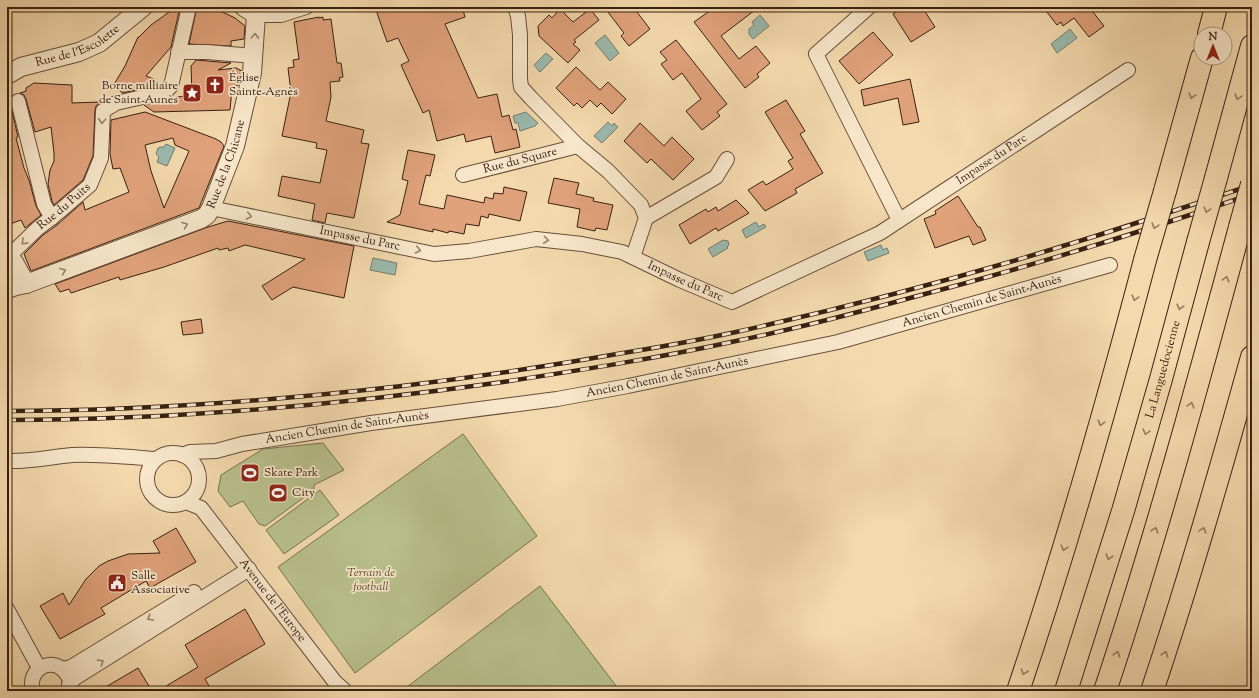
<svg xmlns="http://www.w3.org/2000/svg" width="1259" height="698" font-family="'Sorts Mill Goudy',serif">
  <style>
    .green { fill: #b8c08c; stroke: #787050 }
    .water { fill: #9bbaae; stroke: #747c70 }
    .building { fill: #e0a27b; stroke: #392013; fill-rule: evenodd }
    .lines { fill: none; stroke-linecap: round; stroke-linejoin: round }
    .minor-casing { stroke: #684e3a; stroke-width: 16 }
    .tertiary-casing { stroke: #684e3a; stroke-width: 20 }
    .motorway-casing { stroke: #392013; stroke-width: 24 }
    .minor { stroke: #f7e6ca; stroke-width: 14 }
    .tertiary { stroke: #f7e6ca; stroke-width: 18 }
    .motorway { stroke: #f3d9ad; stroke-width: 22 }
    .rail-casing { stroke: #392013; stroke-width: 4.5 }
    .rail { stroke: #f7e6ca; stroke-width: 3; stroke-dasharray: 9; stroke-linecap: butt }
    .motorway-bridge-casing { stroke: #392013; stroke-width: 24; stroke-linecap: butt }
    .motorway-bridge { stroke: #f3d9ad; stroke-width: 22 }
    .oneway { stroke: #98836e }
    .oneway2 { stroke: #967c60 }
    .labels { text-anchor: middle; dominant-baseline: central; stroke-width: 3.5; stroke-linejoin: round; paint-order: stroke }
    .street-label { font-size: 12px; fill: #392013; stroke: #f7e6ca }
    .poi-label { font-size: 12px; fill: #392013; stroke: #f7e6ca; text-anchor: start }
    .park-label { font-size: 12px; font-style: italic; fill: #594831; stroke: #f7e6ca }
  </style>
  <rect width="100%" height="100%" fill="#f3d9ad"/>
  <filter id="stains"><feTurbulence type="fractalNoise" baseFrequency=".005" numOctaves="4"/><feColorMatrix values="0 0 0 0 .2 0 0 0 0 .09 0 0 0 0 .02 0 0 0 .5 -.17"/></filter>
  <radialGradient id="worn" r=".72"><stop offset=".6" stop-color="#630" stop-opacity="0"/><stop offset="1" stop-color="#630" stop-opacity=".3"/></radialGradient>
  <g class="green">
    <path d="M463,434l74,102 -182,137 -77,-106z"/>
    <path d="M323,443l21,27 -30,15v5l-49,36 -6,-2 -16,-23 -13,6 -12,-16 3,-16 42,-26z"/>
    <path d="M320,490l19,25 -55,39 -18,-24z"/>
    <path d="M540,586l80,105h-216l-1,-1z"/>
  </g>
  <g class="water">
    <path d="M760,15l9,11 -16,13 -4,-5v-5l5,-4 -2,-3z"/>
    <path d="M1070,29l7,9 -20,15 -6,-9z"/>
    <path d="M605,35l14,18 -9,8 -15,-18z"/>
    <path d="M546,53l7,6 -13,13 -6,-7z"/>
    <path d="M526,112l12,11 -3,3 -15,5 -2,-8h-3l-2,-7z"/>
    <path d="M608,122l4,4 2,-3 4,4 -16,16 -8,-7z"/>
    <path d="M166,144l9,4 -8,18 -10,-4 2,-5 -3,-3 2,-6 3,-1h3z"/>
    <path d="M756,222l3,5 5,-3 2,3 -20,11 -4,-8z"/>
    <path d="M723,240l5,1 1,4 -2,2 1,1 -15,9 -5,-8z"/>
    <path d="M881,245l2,5 4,-2 2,5 -21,8 -4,-9z"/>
    <path d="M373,258l24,5 -2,12 -25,-5z"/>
  </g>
  <g class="building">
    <path d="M176,7h4l-9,40 -25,29 10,4 -5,6 -28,7 -10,-7 12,-20 13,-29h1l12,-12z"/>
    <path d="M197,7h15l23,11 10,8 -1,13 -13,2v5l-42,-2z"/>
    <path d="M375,7h87l3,10 -20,7 33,74 19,-4 5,23 7,-2 4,15 3,-1 4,18 -25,6 -4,-17 -25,6 -2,-8 -27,7 -8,-31 -6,3 -22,-48 8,-4 -11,-23 -11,4z"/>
    <path d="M604,7h29l17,22 -21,17 -8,-10 3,-3z"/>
    <path d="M720,7h39l-38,29 18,23 17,-13 14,17 -13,11 2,3 -14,11 -51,-66 17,-12 2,2z"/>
    <path d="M904,7h18l13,20 -24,15 -18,-28z"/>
    <path d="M1043,7h46l15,19 -15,11 -15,-19 -11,8 -2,-4 -4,3z"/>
    <path d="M560,9l13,13 17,-13 9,11 -25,20 2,2 -3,2 7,6 -12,13 -29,-27 -1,-10 11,-11 3,3z"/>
    <path d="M319,17v1l4,-1v3l8,-1 6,44h4l2,14 -4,1 1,3 -10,1 1,15 -5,24 38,9 -3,13 8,1 -15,74 -27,-5 -2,10 -13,-3 3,-16 -37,-8 4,-20 38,7 7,-33 -11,-2 1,-5 -35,-7 9,-44 -3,-24 6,-1 -1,-7 6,-1 -5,-37z"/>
    <path d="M873,32l20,23 -34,29 -20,-23z"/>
    <path d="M676,40l51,64 -10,8 3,4 -18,14 -16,-19 15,-12 -19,-26 -9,7 -12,-16 6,-4 -7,-8z"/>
    <path d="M196,60l35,3 -13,7 18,-2 6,3 -4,14 -6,4 -2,21 -76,2 -10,-7 23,-5 4,-2 21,-3 -1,-29z"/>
    <path d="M576,67l24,23 8,-8 18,17 -14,15 -11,-11 -4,4 -7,-7 -8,8 -5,-5 -3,3 -18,-18z"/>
    <path d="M910,79l9,43 -16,3 -5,-27 -34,8 -3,-16z"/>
    <path d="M34,83l38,2v18l29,-1 -5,4 -1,4 -2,46 -10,24 -29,25 -2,-4 -4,-17 2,-14 4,-9v-8l-3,-26 -16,5 -9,-33 -2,-4 -4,-2 6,-2v-3z"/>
    <path d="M12,95l-2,3v5l8,34 -2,1 8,30 5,12 7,26 5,9 -16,13 -4,-8 -14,5v-129z"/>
    <path d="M786,100l19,31 -5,3 23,39 -28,16 2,4 -32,18 -17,-21 15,-9 3,4 27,-16 -5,-8 5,-3 -28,-46z"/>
    <path d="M145,112l71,27 5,3 3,4 -25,62 -168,63 -7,-17 19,-19 14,-10 26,-23 2,8 44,-18 -9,-24 -7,1 -3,-15 1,-34zM173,138l2,7 14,6 -25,57 -13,-37 -6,-26z"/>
    <path d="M640,123l24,23 8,-9 22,22 -21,21 -22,-21 -4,4 -23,-22z"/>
    <path d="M408,150l27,5 -5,21 -4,-1 -7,29 25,5 3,-14 37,8 1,-6 8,2 1,-6 9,1 1,-7 23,5 -7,29 -31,-7 -1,4 -7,-2 -2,10 -13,-2 -2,10 -15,-3 -1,2 -15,-4v3l-46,-10 13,-7 8,-34 -6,-2z"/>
    <path d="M554,178l25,5 -3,11 18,4 -1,3 20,4 -6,25 -11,-2 -1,3 -18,-4 3,-18 -32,-6z"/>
    <path d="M958,196l20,31h2l6,13 -13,5 -4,-9 -34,12 -11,-29 12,-5 -1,-3z"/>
    <path d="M736,200l13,13 -31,18 -2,-3 -26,16 -11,-19 27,-16 2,3 8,-5 2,4z"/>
    <path d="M228,221l126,25 -10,52 -51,-11 -21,13 -10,-14 43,-27 -60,-14 -16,6 -1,-3 -9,2 -1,-2 -54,19 -44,13 -1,-3 -48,16 -2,-4 -9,3 -5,-8 153,-57z"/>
    <path d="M201,319l2,14 -20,2 -2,-13z"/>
    <path d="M176,528l20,34 -46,26 -4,-7 -45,27 4,6 -45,25 -20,-33 23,-13 6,12 17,-26 13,-13 9,-5 20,-7 32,-1 -7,-12z"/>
    <path d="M245,609l20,35 -60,35 7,12h-54l40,-24 -13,-22z"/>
    <path d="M138,668l14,23h-53z"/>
  </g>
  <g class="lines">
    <g class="minor-casing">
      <g id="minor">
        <path d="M515,7l3,9 2,19v44l1,8 10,11 47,48 30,25 33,34 5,13 -13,39"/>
        <path d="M869,7l-53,47 83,166"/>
        <path d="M256,15h25l25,-8"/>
        <path d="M178,52h29l47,4"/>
        <path d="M18,101l26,103 8,14"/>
        <path id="s1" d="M463,175l115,-29"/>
        <path id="s2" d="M211,208l223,46 35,-3 67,-12 46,5 40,8 58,28 52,22 148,-69 248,-163"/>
        <path d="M646,218l70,-41 11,-18"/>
        <path id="s3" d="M9,256l28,-27 24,-19 29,-25 11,-27 2,-47 13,-8 49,-11 6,-6 18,-79"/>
        <circle cx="173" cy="479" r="26"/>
        <path id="s4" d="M182,455l8,-3 26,-1 26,-7 129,-21 186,-24 71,-13 210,-44 272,-77"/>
        <path d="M7,461c22,1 43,-4 65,-6 28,-1 57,2 84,4"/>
        <path id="s5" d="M186,502l15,6 134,174 10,9"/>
        <path d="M7,609l32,59"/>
        <path d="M62,669l9,-2 123,-75"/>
        <path d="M69,684l6,-6 174,-109"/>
        <path d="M33,691c-7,-23 22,-37 34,-16"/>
      </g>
    </g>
    <g class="tertiary-casing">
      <g id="tertiary">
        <path id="s6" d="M7,75l14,-8 58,-15 20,-9 44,-36"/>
        <path d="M7,252l8,12 11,20"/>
        <path id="s7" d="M7,289l9,-3 10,-2 175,-65 6,-4 4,-7 24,-62 17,-73 4,-58 -12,-8"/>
      </g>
    </g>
    <g class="motorway-casing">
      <g id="motorway">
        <path d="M1209,34l7,-27"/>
        <path d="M1216,178l36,-132"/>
        <path d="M1165,191l37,-133"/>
        <path d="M1018,691c48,-142 89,-286 127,-431"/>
        <path id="s8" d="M1066,691l57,-180 38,-132 37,-137"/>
        <path d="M1105,691c51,-153 93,-308 135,-464"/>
        <path d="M1152,691c37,-110 69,-222 100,-334"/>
      </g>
    </g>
    <use href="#minor" class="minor"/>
    <use href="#tertiary" class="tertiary"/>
    <use href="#motorway" class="motorway"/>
    <g class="rail-casing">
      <g id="rail">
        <path d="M7,411c132,0 264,-10 395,-25 74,-9 148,-20 221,-33 38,-6 76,-13 113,-21 144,-32 286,-71 425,-117 30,-10 61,-20 91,-30"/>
        <path d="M7,420c166,0 332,-15 496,-38 78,-12 156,-24 233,-41 59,-12 116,-27 174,-43 115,-30 229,-65 342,-104"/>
      </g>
    </g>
    <use href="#rail" class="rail"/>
    <g class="motorway-bridge-casing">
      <g id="motorway-bridge">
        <path d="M1240,227l12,-43"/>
        <path d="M1198,242l18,-64"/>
        <path d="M1145,260l20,-69"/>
      </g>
    </g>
    <use href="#motorway-bridge" class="motorway-bridge"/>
  </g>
  <defs><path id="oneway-chevron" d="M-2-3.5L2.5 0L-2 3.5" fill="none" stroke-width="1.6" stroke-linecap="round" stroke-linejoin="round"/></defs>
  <g class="oneway">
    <use href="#oneway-chevron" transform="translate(255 36) rotate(-87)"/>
    <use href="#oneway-chevron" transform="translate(102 121) rotate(93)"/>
    <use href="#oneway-chevron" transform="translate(249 216) rotate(11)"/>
    <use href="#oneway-chevron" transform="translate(185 225) rotate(-21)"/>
    <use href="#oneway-chevron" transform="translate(546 240) rotate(6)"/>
    <use href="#oneway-chevron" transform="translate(24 242) rotate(136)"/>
    <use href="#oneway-chevron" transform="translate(418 250) rotate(12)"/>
    <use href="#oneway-chevron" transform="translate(63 271) rotate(-21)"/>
    <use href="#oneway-chevron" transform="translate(150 618) rotate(149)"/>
    <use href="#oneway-chevron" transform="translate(101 662) rotate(-32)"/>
  </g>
  <g class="oneway2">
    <use href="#oneway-chevron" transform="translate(1192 96) rotate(105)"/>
    <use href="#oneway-chevron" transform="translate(1238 97) rotate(106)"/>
    <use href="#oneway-chevron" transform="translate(1207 210) rotate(105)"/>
    <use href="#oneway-chevron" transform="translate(1155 226) rotate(106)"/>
    <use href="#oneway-chevron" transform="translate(1226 279) rotate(-75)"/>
    <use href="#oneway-chevron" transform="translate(1135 298) rotate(105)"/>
    <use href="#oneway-chevron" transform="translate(1180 307) rotate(105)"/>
    <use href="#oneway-chevron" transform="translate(1191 405) rotate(-74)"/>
    <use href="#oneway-chevron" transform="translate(1101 423) rotate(106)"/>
    <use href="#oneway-chevron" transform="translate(1146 432) rotate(106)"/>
    <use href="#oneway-chevron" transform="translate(1155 530) rotate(-74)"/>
    <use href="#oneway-chevron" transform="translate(1203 530) rotate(-73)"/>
    <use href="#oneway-chevron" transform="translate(1064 548) rotate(107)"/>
    <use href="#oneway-chevron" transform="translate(1109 557) rotate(107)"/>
    <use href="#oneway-chevron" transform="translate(1117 654) rotate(-73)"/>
    <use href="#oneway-chevron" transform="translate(1165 654) rotate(-72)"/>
    <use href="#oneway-chevron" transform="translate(1024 672) rotate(109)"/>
  </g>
  <defs>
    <g id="church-square" transform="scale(1)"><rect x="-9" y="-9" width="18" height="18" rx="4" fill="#8f2418" stroke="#f7e6ca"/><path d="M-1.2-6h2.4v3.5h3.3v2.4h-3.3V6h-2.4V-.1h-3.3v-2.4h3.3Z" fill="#fff"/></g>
    <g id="sight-square" transform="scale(1)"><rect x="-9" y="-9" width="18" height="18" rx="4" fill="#8f2418" stroke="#f7e6ca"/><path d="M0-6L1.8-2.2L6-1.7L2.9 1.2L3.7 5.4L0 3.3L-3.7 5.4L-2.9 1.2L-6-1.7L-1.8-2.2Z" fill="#fff"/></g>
    <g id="stadium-square" transform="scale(1)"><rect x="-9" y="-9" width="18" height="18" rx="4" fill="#8f2418" stroke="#f7e6ca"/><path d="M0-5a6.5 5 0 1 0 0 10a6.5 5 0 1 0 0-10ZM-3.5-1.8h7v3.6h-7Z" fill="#fff"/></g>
    <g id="civic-square" transform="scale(1)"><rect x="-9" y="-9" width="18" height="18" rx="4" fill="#8f2418" stroke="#f7e6ca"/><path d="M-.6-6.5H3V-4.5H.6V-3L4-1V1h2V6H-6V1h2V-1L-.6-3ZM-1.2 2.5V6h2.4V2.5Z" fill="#fff"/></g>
  </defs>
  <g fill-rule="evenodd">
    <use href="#church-square" x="215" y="85"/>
    <use href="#sight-square" x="192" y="93"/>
    <use href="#stadium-square" x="250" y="473"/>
    <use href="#stadium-square" x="278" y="493"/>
    <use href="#civic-square" x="117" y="583"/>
  </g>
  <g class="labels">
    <g class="street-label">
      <text stroke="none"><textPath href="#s6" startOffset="77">Rue de l'Escolette</textPath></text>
      <text stroke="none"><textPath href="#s2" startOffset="836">Impasse du Parc</textPath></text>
      <text stroke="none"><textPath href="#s1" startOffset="59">Rue du Square</textPath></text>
      <text stroke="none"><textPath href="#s7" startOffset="268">Rue de la Chicane</textPath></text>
      <text stroke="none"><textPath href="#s3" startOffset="74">Rue du Puits</textPath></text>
      <text stroke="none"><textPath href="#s2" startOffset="152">Impasse du Parc</textPath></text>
      <text stroke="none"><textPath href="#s2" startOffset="488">Impasse du Parc</textPath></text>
      <text stroke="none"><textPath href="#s4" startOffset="816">Ancien Chemin de Saint-Aunès</textPath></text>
      <text stroke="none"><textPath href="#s8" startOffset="336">La Languedocienne</textPath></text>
      <text stroke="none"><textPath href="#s4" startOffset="492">Ancien Chemin de Saint-Aunès</textPath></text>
      <text stroke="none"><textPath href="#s4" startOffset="168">Ancien Chemin de Saint-Aunès</textPath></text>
      <text stroke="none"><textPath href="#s5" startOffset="133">Avenue de l'Europe</textPath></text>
    </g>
    <g class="poi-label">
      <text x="229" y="78">Église<tspan x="229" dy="14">Sainte-Agnès</tspan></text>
      <text x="178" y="86" text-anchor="end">Borne milliaire<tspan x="178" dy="14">de Saint-Aunès</tspan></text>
      <text x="264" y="473">Skate Park</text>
      <text x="292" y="493">City</text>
      <text x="131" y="576">Salle<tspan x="131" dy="14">Associative</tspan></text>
    </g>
    <g class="park-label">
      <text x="371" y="573">Terrain de<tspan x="371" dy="14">football</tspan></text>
    </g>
  </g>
  <rect width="1259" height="698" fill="none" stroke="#f3d9ad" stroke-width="24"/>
  <rect x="8" y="8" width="1243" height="682" fill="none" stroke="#392013" stroke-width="2"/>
  <rect x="12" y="12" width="1235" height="674" fill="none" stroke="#392013"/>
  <g transform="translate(1213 46)"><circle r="19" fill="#f7e6ca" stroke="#ab9781"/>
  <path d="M0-3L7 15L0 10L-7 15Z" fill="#8f2418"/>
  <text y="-6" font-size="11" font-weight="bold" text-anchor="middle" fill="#392013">N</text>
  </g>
  <rect width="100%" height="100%" filter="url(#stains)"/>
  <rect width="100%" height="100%" fill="url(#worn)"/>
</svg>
